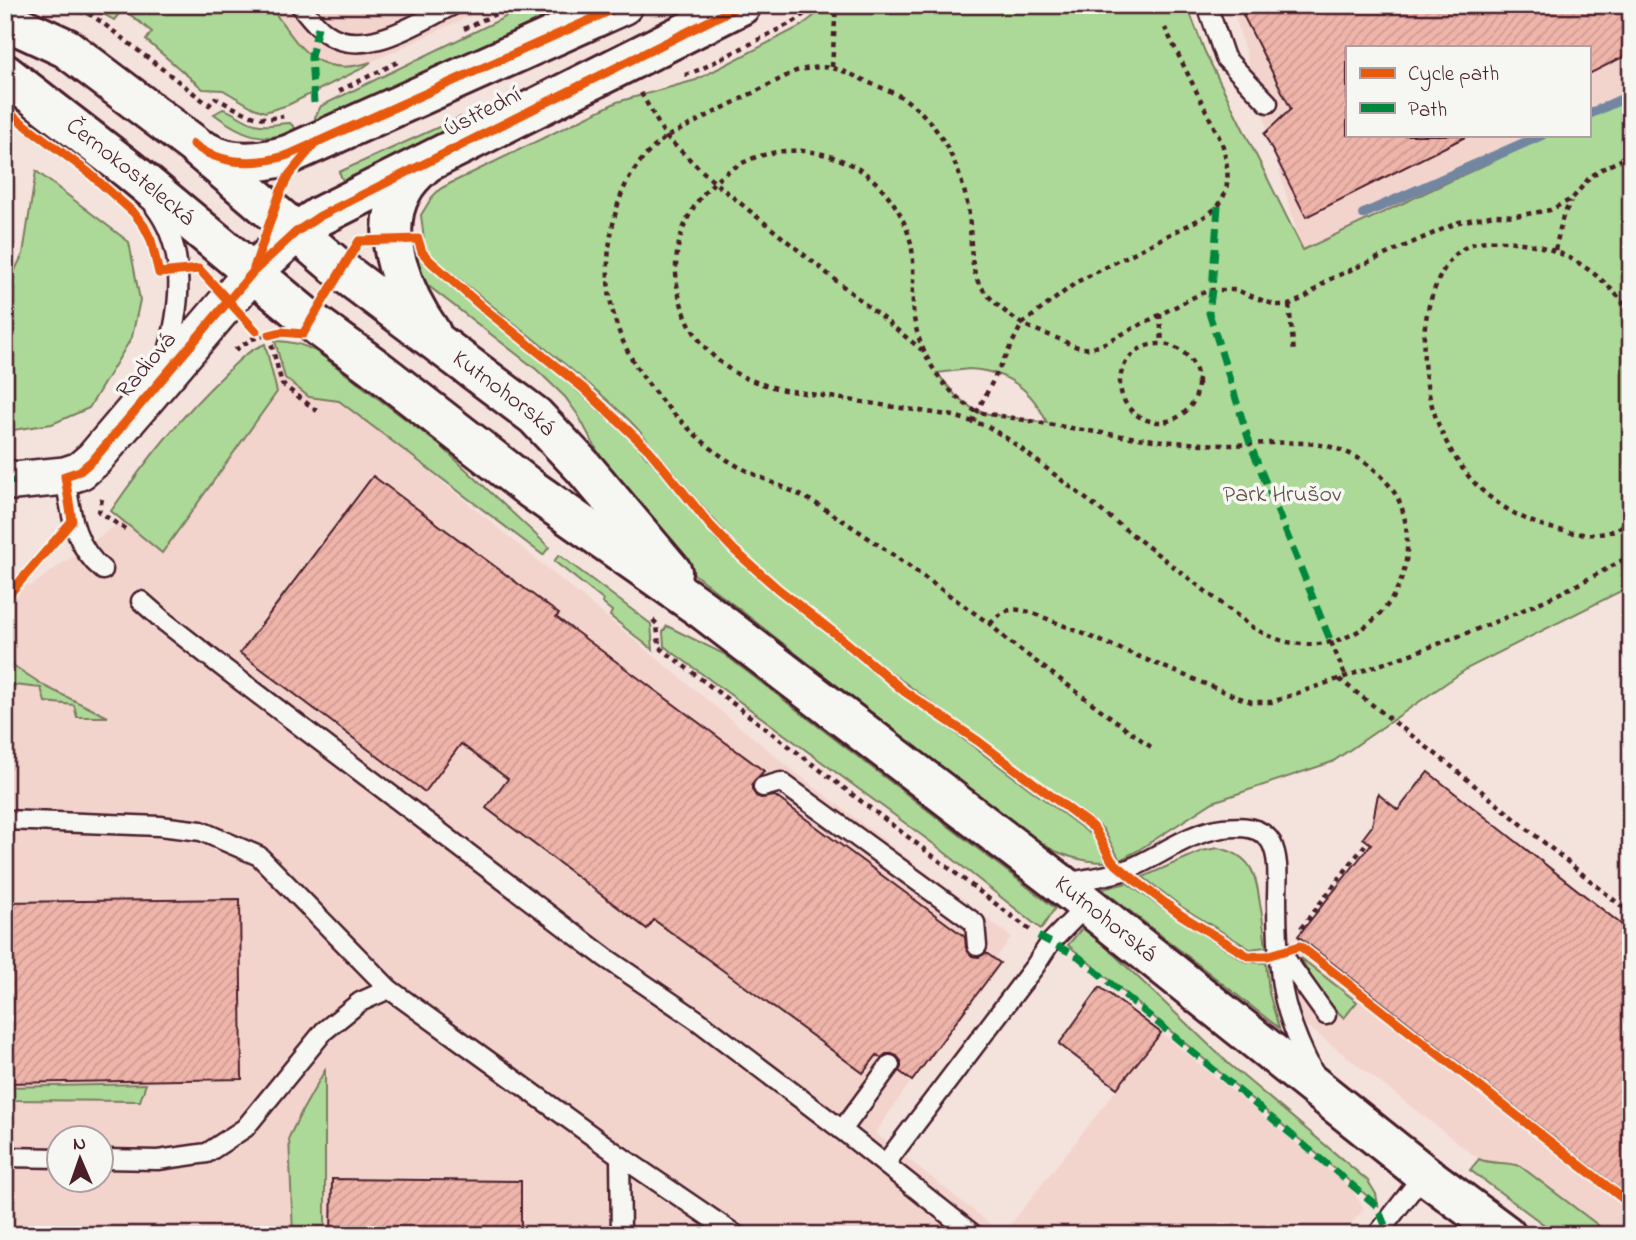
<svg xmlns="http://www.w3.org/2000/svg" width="1636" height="1240" font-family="'Indie Flower',sans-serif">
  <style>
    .built { fill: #f2d4cd; fill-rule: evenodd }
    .green { fill: #acd997; stroke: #7b7c61; stroke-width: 2; fill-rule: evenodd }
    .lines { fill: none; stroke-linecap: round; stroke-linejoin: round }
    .stream { stroke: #7386a0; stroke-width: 10 }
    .building { fill: url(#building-hatch); stroke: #4a1f2b; stroke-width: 2 }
    .lane-casing { stroke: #4a1f2b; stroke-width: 23 }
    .street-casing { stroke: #4a1f2b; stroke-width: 42 }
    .secondary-casing { stroke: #4a1f2b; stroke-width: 44 }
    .path { stroke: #4a1f2b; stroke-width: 4.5; stroke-dasharray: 5 5; stroke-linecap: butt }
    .lane { stroke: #f6f6f2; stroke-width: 18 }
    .street { stroke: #f6f6f2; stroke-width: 37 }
    .secondary { stroke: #f6f6f2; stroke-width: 38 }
    .quiet { stroke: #00873e; stroke-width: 7; stroke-dasharray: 14 7; stroke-linecap: butt }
    .cycleway-casing { stroke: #f6f6f2; stroke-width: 13 }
    .cycleway { stroke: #e8590c; stroke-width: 9 }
    .labels { text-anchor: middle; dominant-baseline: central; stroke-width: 7; stroke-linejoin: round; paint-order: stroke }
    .street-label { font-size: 24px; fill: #4a1f2b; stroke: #f6f6f2 }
    .park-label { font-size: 24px; fill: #624e46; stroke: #f6f6f2 }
  </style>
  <defs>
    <pattern id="building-hatch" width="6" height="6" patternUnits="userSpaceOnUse" patternTransform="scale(1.75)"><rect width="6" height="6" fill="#efb4aa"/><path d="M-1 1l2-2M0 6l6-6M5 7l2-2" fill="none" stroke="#ce9a92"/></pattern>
  </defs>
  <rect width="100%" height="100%" fill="#f4e2dc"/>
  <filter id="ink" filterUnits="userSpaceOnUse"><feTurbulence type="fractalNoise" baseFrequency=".0143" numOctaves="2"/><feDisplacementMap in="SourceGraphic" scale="14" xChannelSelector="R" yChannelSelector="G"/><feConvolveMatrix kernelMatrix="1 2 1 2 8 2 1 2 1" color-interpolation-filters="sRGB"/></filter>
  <g filter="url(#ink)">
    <g class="built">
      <path d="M269,5h224l-122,57 -17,6h-15l-19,-6 -13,-8z"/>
      <path d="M1232,5h399v170l-30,-64 -12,5v-69h-242v88h202l-247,115z"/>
      <path d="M300,365l491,404 220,168 -136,196 128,101 158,-201 191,156 12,20 -19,21 6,5h-1346v-658l26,9 145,-104 80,-107zM60,1138h42v42h-42z"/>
      <path d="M1382,797l16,13 233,122v303h-54l-275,-213 -10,-44 6,-42 73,-92 -8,-6 9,-12 4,-21z"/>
    </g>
    <g class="green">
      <path d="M76,5h193c30,40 45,75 102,57l-10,7 -73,36 -23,7 -11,-4 -31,-18 -20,-1 -57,-49 6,-8 -29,-23 -9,11 -9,-5z"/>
      <path d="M530,5h40l-254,117 -1,-5 6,-11z"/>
      <path d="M828,5h359l18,47 98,198 246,-115h40v-19l42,-19v489l-163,82 -136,94 -119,40 -76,49 -17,9 -17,-31 -6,-6c-112,-83 -228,-161 -333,-252 -51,-44 -88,-102 -134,-150 -26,-26 -56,-49 -84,-72 -39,-31 -77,-62 -115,-93l-6,-8 -4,-33 11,-18 8,-8 11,-6 166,-81 79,-22 105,-54zM969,369c37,2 63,19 78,54l-70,-11 -21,-16 -19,-23z"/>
      <path d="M223,109c12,3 20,12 32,15 13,4 22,-1 35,-1l7,7c-33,15 -56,4 -83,-16z"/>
      <path d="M461,117l3,4 -2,2 -118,60 -5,-11z"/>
      <path d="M36,171l93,71 11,58 -8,37 -43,71 -37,16 -45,7 -2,-1v-140l18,-36z"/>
      <path d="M416,248l14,19 141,118 64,59 20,22 63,76 33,30 124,101 218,163 13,26c-25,0 -45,-7 -67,-19l-363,-283 -63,-80 -35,-65 -13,-18 -28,-27 -111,-86 -8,-11 -8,-24z"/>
      <path d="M275,341c16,0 28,3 42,11l125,95 107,100 -6,8 -204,-154 -30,-4 -24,-19z"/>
      <path d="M265,344l12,48 -115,161 -51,-42c33,-48 69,-94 111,-134 14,-14 24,-26 43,-33z"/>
      <path d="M559,555l92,69 2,26 -43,-34 2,-5 -10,-8 1,-3 -49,-39z"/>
      <path d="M667,626l57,28 331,254 -14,21 -102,-81 -275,-202 -1,-14z"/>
      <path d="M5,662h3l38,25 62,30h-31l-3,-12 -29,-3 -4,-14 -36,-4z"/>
      <path d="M1218,848c34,7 38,26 42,56 3,14 4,29 6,43l-16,2 -68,-42 -39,-30 59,-26z"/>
      <path d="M1127,883l49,35 70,44 20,1 3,30 10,35 -177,-139z"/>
      <path d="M1084,926l146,139 138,116 8,13 2,11 -310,-260z"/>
      <path d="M1301,958l56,44 -13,16 -23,-23z"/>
      <path d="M325,1070v165h-32l-4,-98 13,-26z"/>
      <path d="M146,1084l-6,17 -135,-1v-13z"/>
      <path d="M1479,1159c13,6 28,2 41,7l91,69h-53l-88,-65z"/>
    </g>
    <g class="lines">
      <g class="stream">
        <path d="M1589,114l42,-19"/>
        <path d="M1363,214l179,-79"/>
      </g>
    </g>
    <g class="building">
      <path d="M1262,5h369v48l-42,21v-27h-242v88h122l-163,82 -42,-83 27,-25 -48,-94z"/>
      <path d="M373,476l186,138 -3,3 208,154 -12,13v5l4,7 5,2 14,-2 190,141 1,11 6,8 7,1 7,-4 14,10 -88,118 -13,-10 2,-4v-6l-4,-5 -5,-2h-6l-5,4 -4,-3 -14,18 -209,-153 -7,9 -161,-121 22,-29 -47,-35 -36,48 -185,-139z"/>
      <path d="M1428,772l203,160v266l-333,-262 73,-92 -8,-6 9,-12 6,-32 20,16z"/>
      <path d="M240,899l2,180 -237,4v-64h2l-2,-117z"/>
      <path d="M1100,987l61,46 -44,55 -58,-44z"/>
      <path d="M332,1179l189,2v54h-190z"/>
    </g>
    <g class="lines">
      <g class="lane-casing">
        <g id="lane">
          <path d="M300,5c8,10 16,21 26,28 37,27 93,-11 127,-28"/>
          <path d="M1207,5l18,53 43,45"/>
          <path d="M155,207c34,45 25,105 10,155"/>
          <path d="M65,476c6,37 8,69 38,94"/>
          <path d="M141,601l24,21 60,47 381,289 91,62 145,110 132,105"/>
          <path d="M763,787l18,-5 194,141 2,23"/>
          <path d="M5,820l155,6 41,5 58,25 130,133"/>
          <path d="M1064,883c20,-4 49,-7 67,-15 30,-13 59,-36 92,-40 18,-2 38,-2 48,14 9,17 6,40 6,58 0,26 1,53 4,79 4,34 18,66 33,95"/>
          <path d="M1280,951l46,64"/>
          <path d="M842,1130l48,-65"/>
          <path d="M620,1156l1,79"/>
          <path d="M5,1157l55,1"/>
          <path d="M102,1159l56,1 49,-7 38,-25 79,-97 36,-29 29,-13 231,167 116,79"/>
          <path d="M885,1164l150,-198 15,-23 37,-38"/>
          <path d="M1377,1235l47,-61"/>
        </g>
      </g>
      <g class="street-casing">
        <path id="street" d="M5,478l9,3 51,-5 15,-5 14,-12 159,-187"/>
      </g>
      <g class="secondary-casing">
        <g id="secondary">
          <path id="s1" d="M5,20l61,28 127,96 149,127 193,145 49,52 88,104"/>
          <path id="s2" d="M5,74l124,96 182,151 63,46 157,122 171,120 359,275 363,290 82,61"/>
          <path d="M205,151c25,15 57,12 83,4l335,-150"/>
          <path d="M423,166c-8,7 -16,15 -21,25 -25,44 3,105 29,142"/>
          <path d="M253,272l43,-40 24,-16 421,-211"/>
        </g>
      </g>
      <g class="path">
        <path d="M69,8l22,7 9,6 109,84 6,-7c21,10 44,26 68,18"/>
        <path d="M464,29l50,-24"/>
        <path d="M832,67l4,-62"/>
        <path d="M685,75l16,-6 94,-48 21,-16"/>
        <path d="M339,91l61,-30"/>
        <path d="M641,93l25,44 48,45 208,168"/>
        <path d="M1555,250l8,-34 8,-15"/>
        <path d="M436,267l45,39 102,82 66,62 61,75 24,25 44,39 64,50 63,53 73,49 116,87 13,24"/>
        <path d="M1289,305l5,48"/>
        <path d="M1631,313c-25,-35 -60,-62 -103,-69 -19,-3 -40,-6 -58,1 -22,10 -32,33 -39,54 -21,64 4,151 55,195 19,16 42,28 65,34 26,7 61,13 80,-10"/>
        <path d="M1160,314l2,30"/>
        <path d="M269,335l13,49 35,27"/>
        <circle cx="1159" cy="383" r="39"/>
        <path d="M235,350l17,-11 19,-5"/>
        <path d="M973,422l-19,-6 -170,-26c-16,-4 -31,-8 -45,-15 -20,-11 -37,-28 -48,-48 -55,-103 51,-214 157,-164 33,16 58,50 64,86 3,23 -1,46 2,69 6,38 30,74 63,94 69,11 140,26 210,31 14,1 29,2 43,2 33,-1 69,-6 101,2 26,7 48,22 63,45 10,15 13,34 13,51 2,57 -47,106 -105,101 -19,-1 -34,-8 -50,-17l-241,-186 -24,-15 -14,-4 4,-10 45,-88 55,-42 127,-65c4,-3 10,-7 14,-11 14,-18 10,-42 4,-63l-57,-115"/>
        <path d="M102,499l-3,13 26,17"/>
        <path d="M5,599l50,-58"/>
        <path d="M653,620l4,4 2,23 371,283"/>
        <path d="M990,624c15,-16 22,-17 43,-11l204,84 15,5h20c122,-43 247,-80 359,-147"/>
        <path d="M1331,642l15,35"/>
        <path d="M1339,679l107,83 185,152"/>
        <path d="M1151,747l-144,-107 -17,-16c-56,-39 -111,-81 -170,-118 -27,-17 -58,-26 -86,-42 -19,-11 -37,-27 -53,-43 -51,-50 -82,-107 -71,-180 7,-46 19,-75 56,-104l130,-66c34,-9 46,-1 76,13 13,5 27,10 38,19 32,24 51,66 58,105 4,23 1,47 8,69 5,16 34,40 48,48 11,5 23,9 35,14 7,3 17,9 25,9 5,1 10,-1 15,-2l103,-53 10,-3h24l28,11 12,4h13l17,-8 22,-17 131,-58 36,-7 20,1 35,-6 22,-11 18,-22 12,-8 29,-14"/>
        <path d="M1145,887l36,28 67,41h7"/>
        <path d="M1301,928l64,-83"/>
        <path d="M1319,961l312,244"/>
        <path d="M1411,1230l9,-2 10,7"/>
      </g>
      <use href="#lane" class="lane"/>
      <use href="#street" class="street"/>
      <use href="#secondary" class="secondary"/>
      <g class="quiet">
        <path d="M88,5l3,10"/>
        <path d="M314,103l-3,-46 7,-30"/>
        <path d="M1218,206l-6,84 -3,23 41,131 81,198"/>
        <path d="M5,483l9,-2"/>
        <path d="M1038,936l41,21 298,249 8,19"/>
      </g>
      <g class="cycleway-casing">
        <g id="cycleway">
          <path d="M5,110l83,62 46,41 10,13 7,14 8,33 40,-4 57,62"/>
          <path d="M193,144c6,4 12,9 19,11 24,10 52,8 76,0l335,-150"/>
          <path d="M254,268l26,-75 9,-18 23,-28"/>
          <path d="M269,335l12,-3 22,2 56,-93 59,-2 4,13 9,10 50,44 102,82 66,62 61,75 24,25 44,39 64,50 63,53 73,49 116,87 18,33 24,20 45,34 67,41h19l33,-10 331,259"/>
          <path d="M5,599l67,-78 -7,-45 15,-5 14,-12 159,-187 43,-40 24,-16 421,-211"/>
        </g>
      </g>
      <use href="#cycleway" class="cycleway"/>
    </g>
  </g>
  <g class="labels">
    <g class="street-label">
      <text transform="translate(483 113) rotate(-27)">Ústřední</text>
      <text stroke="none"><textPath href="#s2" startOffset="159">Černokostelecká</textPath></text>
      <text transform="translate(147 366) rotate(-50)">Radiová</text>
      <text stroke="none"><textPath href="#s1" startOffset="625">Kutnohorská</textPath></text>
      <text stroke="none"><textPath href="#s2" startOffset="1388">Kutnohorská</textPath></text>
    </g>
    <g class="park-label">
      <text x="1282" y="495">Park Hrušov</text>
    </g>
  </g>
  <rect width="1636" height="1240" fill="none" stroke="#f6f6f2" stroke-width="28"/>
  <rect x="14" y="14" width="1608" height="1212" fill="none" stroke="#4a1f2b" stroke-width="2.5" filter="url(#ink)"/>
  <rect x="1346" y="46" width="245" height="91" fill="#f6f6f2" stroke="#b1a0a2" stroke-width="2"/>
  <rect x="1360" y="68" width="35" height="10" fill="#e8590c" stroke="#b1a0a2" stroke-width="2"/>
  <text x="1408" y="80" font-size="21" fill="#4a1f2b">Cycle path</text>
  <rect x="1360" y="103" width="35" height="10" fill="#00873e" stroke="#b1a0a2" stroke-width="2"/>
  <text x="1408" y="116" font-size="21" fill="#4a1f2b">Path</text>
  <g transform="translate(80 1159) rotate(358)"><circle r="33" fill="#f6f6f2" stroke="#b1a0a2" stroke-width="2"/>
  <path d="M0-5L12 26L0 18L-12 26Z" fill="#4a1f2b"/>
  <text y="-10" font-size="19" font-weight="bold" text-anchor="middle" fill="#4a1f2b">N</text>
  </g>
</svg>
